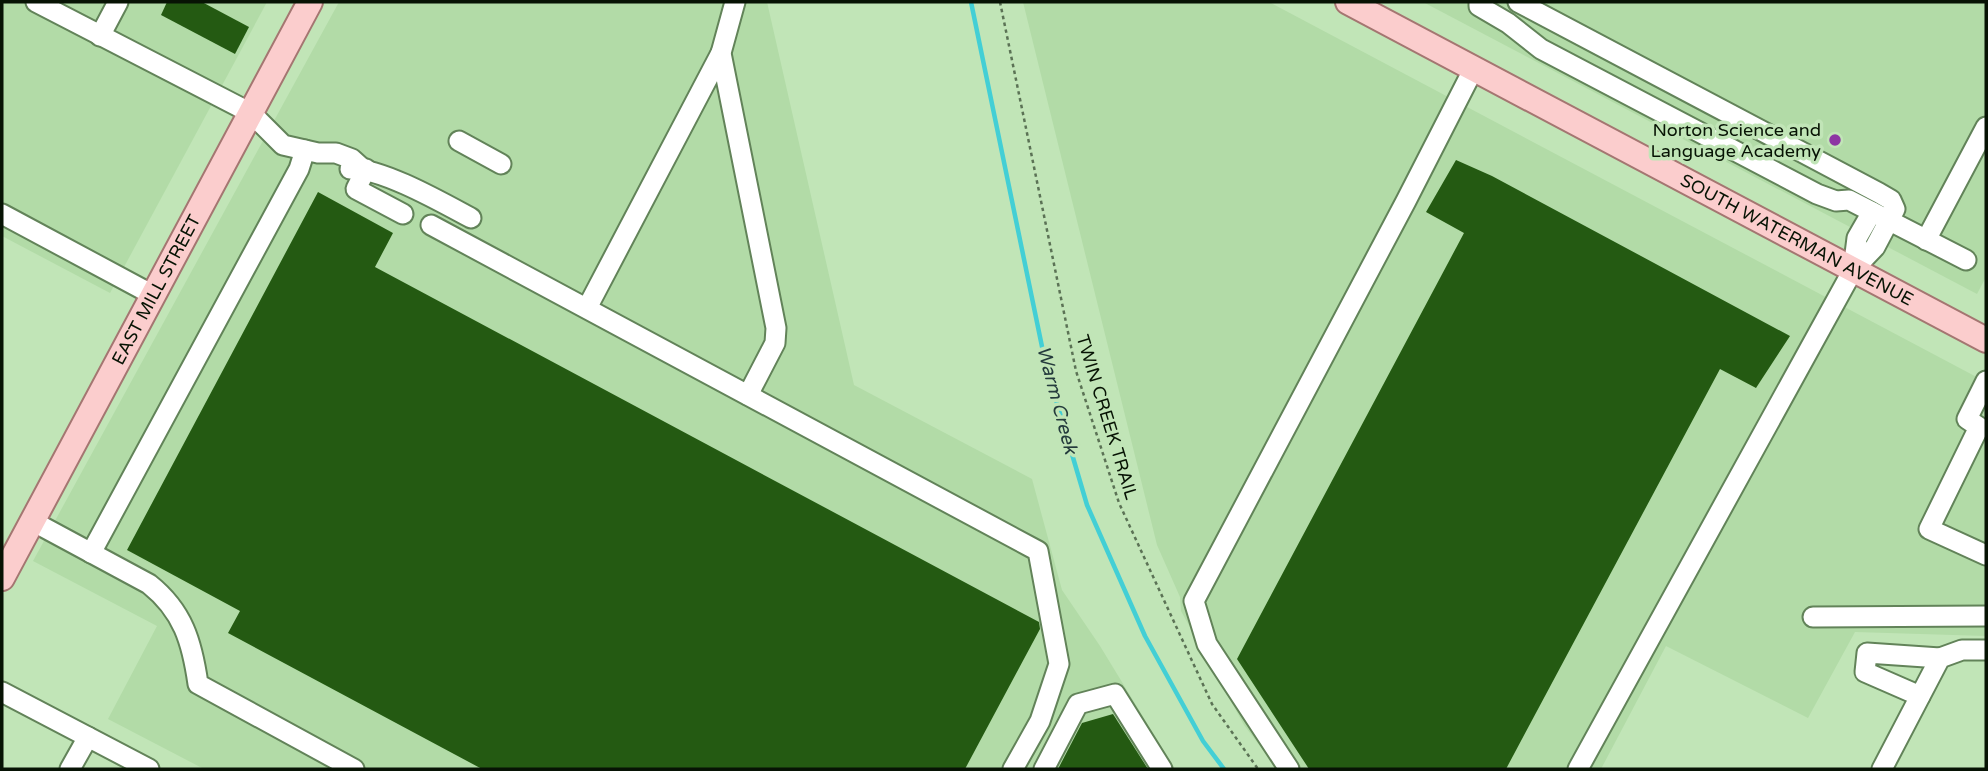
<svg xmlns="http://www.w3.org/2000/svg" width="1988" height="771" font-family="'Varela Round',sans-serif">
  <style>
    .built { fill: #b2dba7 }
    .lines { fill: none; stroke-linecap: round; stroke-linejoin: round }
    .stream { stroke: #43cfd5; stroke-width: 4.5 }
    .building { fill: #245a12 }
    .minor-casing { stroke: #628359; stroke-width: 23 }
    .major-casing { stroke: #a47671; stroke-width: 28 }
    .path { stroke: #5b7255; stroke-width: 2.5; stroke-dasharray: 3.5 3.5; stroke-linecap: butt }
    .minor { stroke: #fff; stroke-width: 19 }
    .major { stroke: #fbcdcd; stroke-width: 24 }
    .poi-dot { fill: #8d36a3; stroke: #c1e5b7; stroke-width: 2.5 }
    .labels { text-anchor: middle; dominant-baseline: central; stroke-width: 7; stroke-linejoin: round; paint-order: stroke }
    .poi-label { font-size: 18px; fill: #071304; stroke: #c1e5b7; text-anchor: end }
    .street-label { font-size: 18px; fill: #071304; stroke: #c1e5b7 }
    .water-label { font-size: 19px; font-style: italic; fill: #243b3c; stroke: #c1e5b7 }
  </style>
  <rect width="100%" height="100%" fill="#c1e5b7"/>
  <g class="built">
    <path d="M2,2h265l-157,291 -108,-57z"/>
    <path d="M339,2h428l87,383 178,94 30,111 38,56 75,123h-971l-96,-50 49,-93 -124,-65z"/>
    <path d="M1023,2h246l717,380v254l-131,-4 -47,86 -142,-72 -65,123h-324l-33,-44 -63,-114 -1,-14 -23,-52z"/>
    <path d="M1423,2h563v275l-9,17z"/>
  </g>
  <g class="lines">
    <path class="stream" d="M971,2l75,364 41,139 58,131 58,105 21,28"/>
  </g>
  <g class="building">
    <path d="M167,2h35l47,25 -14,27 -74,-39z"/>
    <path d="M1456,160l36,16 298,160 -34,52 -36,-19 -214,400h-197l-72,-110 227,-426 -38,-21z"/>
    <path d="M318,192l75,41 -18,34 664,355 1,7 -75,140h-483l-254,-136 12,-22 -113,-61z"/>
    <path d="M1113,714l35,55h-90l24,-46z"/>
  </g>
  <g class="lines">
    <g class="minor-casing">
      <g id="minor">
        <path d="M36,2l215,111 32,32 35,8h18l16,6 10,9"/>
        <path d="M735,2l-14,51 55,275 -1,15 -27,52"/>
        <path d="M1479,2v4l29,17 33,26 276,145 19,7 13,-1 117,60"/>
        <path d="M1518,2l361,191 12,7 4,9 -20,38 -22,23 -275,499"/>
        <path d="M100,36l18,-34"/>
        <path d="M459,141l42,23"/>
        <path d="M350,169c30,-2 93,34 121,49"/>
        <path d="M366,169l-10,20 47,25"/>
        <path d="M2,214l151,81"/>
        <path d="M431,225l607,326 21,113 -19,57 -27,48"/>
        <path d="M1926,240l60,-113"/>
        <path d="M1853,270l4,-32 15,-26"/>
        <path d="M587,308l134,-255"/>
        <path d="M1986,381l-19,38 12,8 -50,102 57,26"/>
        <path d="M32,521l117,63c34,27 43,58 49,100l156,85"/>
        <path d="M91,553l208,-384 6,-19"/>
        <path d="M1813,617l173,-1"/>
        <path d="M2,692l147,77"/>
        <path d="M1920,696l-55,-24 2,-19 73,5"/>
        <path d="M70,769l18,-32"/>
        <path d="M1044,769l34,-65 37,-10 47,75"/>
        <path d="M1289,769l-82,-125 -13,-43 212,-400 68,-133"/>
        <path d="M1882,769l58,-111 22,-8h24"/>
      </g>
    </g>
    <g class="major-casing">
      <g id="major">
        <path id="s1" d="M1348,2l638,338"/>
        <path id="s2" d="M2,578l308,-576"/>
      </g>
    </g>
    <path class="path" d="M1000,2l76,369 43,132 93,201 46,65"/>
    <use href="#minor" class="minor"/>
    <use href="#major" class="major"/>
  </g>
  <circle class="poi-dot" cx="1835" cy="140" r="7"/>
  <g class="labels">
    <g class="poi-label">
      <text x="1821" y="130">Norton Science and<tspan x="1821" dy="21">Language Academy</tspan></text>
    </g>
    <g class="street-label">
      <text stroke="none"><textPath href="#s1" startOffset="508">SOUTH WATERMAN AVENUE</textPath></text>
      <text stroke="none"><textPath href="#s2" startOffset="327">EAST MILL STREET</textPath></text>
      <text transform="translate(1107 417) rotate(73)">TWIN CREEK TRAIL</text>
    </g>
    <g class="water-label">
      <text transform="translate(1057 400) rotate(75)">Warm Creek</text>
    </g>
  </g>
  <rect width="1988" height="771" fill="none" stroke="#071304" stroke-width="7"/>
</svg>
